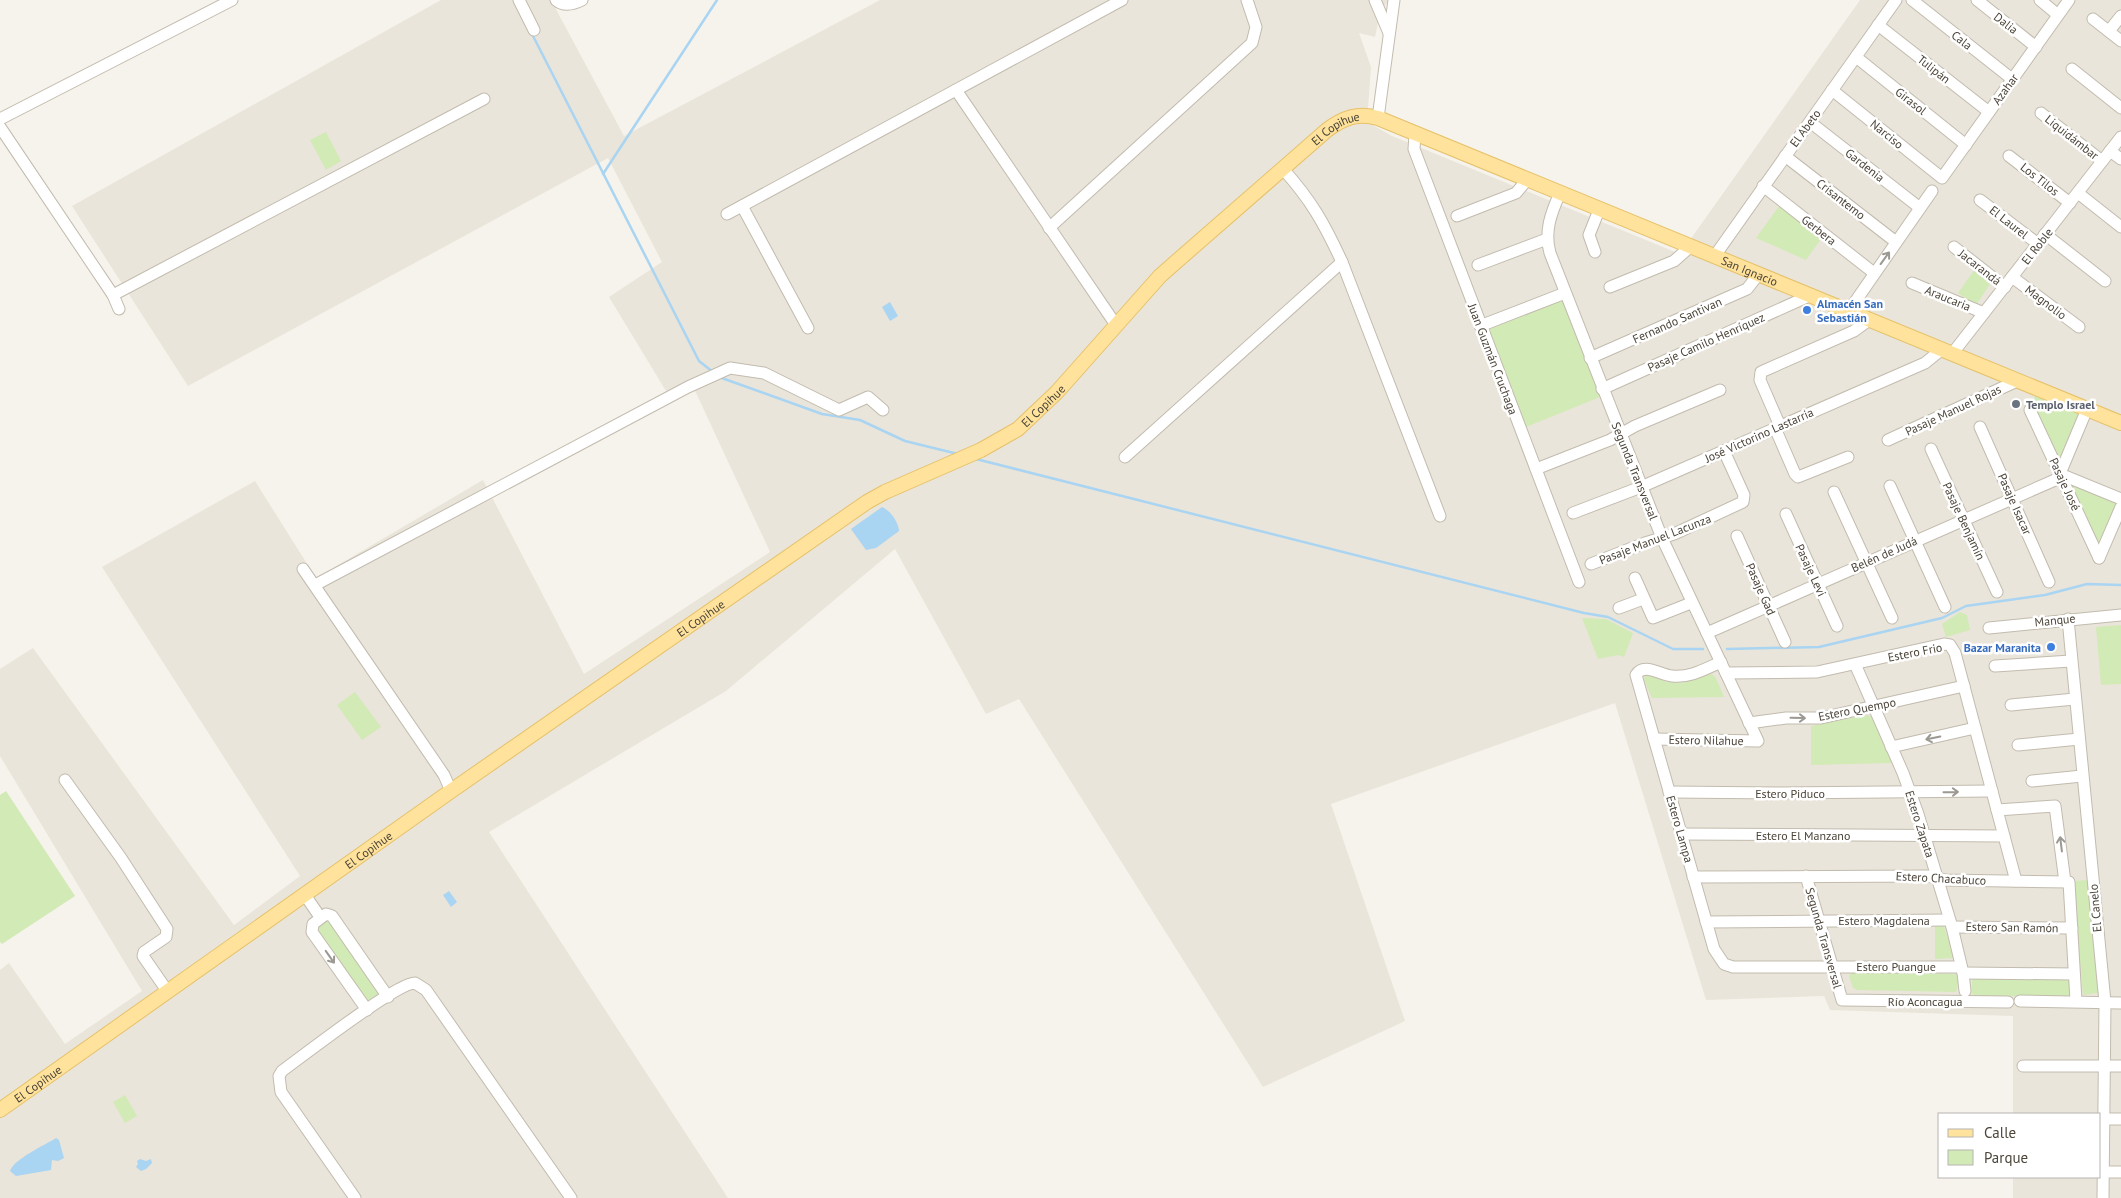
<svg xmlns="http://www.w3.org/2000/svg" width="2121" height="1198" font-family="'PT Sans',sans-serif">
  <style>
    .residential { fill: #eae5da }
    .green { fill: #d2eab5 }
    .water { fill: #a9d4f2 }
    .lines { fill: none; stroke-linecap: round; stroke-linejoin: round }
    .stream { stroke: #a9d4f2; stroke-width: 2.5 }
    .minor-casing { stroke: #c2bbae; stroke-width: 13 }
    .major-casing { stroke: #e6c16a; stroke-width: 16 }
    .minor { stroke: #fff; stroke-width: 11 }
    .major { stroke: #ffe39c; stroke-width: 14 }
    .oneway { stroke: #9c9892 }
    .shop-dot { fill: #3f7fe0; stroke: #fff; stroke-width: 2 }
    .worship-dot { fill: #6b7280; stroke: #fff; stroke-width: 2 }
    .labels { text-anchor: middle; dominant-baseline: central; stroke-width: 5; stroke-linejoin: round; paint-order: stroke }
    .street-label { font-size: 12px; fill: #4b4439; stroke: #fff }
    .shop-label { font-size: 12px; font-weight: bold; fill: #366cbe; stroke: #fff; text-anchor: start }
    .worship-label { font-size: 12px; font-weight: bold; fill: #5b616d; stroke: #fff; text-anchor: start }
  </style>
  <rect width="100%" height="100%" fill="#f6f3ec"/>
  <path class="residential" d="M441,0h110l73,136 256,-136h508l-9,18 -4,19 -16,-4 12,34 -4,55 25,14 288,118 180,-254h261v1198h-108v-21h87v-63h-87v-98l-183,-6 -6,-14 -118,4 -91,-297 -284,101 74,217 -142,66 -244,-388 -33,15 -91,-165 -169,142 -237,141 239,366h-728v-228l9,-7 56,81 77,-53 -142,-235v-87l33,-21 201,277 66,-49 -198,-309 153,-86 61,97 167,-98 101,194 186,-122 -79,-170 -25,9 -57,-94 53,-35 -54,-104 -420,228 -116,-180z"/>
  <g class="green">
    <path d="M326,132l15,29 -15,9 -16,-30z"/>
    <path d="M1779,206l42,33 -15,21 -50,-22z"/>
    <path d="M1975,269l17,12 -16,24 -18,-12z"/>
    <path d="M1562,300l38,97 -74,30 -38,-97z"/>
    <path d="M2036,394l43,18 -21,50 -29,-53z"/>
    <path d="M2066,477l53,23 -22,50z"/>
    <path d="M1960,612l7,3 3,15 -24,7 -4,-13z"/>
    <path d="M1582,618l24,1 27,14 -9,24 -6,-2 -20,4z"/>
    <path d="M2121,625v59l-20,1 -5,-58z"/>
    <path d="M1649,674l17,8 15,1 31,-9 4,4 8,19 -72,1 -8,-18 1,-5z"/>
    <path d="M355,692l26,35 -19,13 -25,-35z"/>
    <path d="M1867,715l6,3 20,45 -82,2v-39z"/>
    <path d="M6,791l69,105 -73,48 -2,-2v-147z"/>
    <path d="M2088,880l10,113 -15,2 -10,-114z"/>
    <path d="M328,920l52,73 -15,9 -48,-73z"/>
    <path d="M1943,923l11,35 -19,1v-34z"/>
    <path d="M1852,972l104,2 3,3 -3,15 -99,-2 -4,-2 -4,-12z"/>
    <path d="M1975,978l93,2 3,2v12l-4,2h-90l-5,-2v-14z"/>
    <path d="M125,1095l12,21 -12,7 -12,-21z"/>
  </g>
  <g class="water">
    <path d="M890,302l8,14 -8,5 -8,-14z"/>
    <path d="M882,507c8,3 17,16 17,24l-23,17 -10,2 -15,-21z"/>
    <path d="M449,891l8,11 -6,5 -8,-12z"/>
    <path d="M56,1138l3,2 5,18 -6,3 -6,-1 -1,10 -35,6 -6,-5c4,-12 35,-26 46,-33z"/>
    <path d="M140,1159l6,2 5,-2 1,4 -6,6 -5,2 -5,-4 2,-3 -1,-3z"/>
  </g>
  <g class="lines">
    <g class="stream">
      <path d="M531,32l168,329 14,11"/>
      <path d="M603,174l114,-174"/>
      <path d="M719,377l103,37 38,6 45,21 53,13"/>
      <path d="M976,459l608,154 24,4 65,32h30"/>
      <path d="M1727,649l92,-2 123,-29 24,-12 79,-11 42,-11 34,1"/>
    </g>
    <g class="minor-casing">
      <g id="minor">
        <path d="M519,0l15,30"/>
        <path d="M556,0c8,7 18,4 26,0"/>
        <path d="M1375,0l14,33"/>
        <path d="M1912,0l100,79"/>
        <path d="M1977,0l59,47"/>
        <path d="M2040,0l18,15"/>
        <path d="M2093,19l28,22"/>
        <path d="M1878,25l111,87"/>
        <path d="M2109,31l12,-15"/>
        <path d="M1856,57l110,88"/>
        <path d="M2072,69l49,39"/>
        <path d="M956,90l160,235"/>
        <path d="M1832,90l110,88 127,-178"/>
        <path d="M2041,113l61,48"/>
        <path d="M1378,118l16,-118"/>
        <path d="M0,119l232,-119"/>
        <path d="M1810,122l110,86"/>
        <path d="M0,127l113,168 6,14"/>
        <path d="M1415,134l-1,15 165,433"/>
        <path d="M2110,151l11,8"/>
        <path d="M1785,156l111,86"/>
        <path d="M2009,156l61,47"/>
        <path d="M1283,169c28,31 41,54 59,93l98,254"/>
        <path d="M1763,186l111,87"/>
        <path d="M1560,193c-9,20 -16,39 -10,60l112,285 96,203 -104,-2"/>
        <path d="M2078,193l43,34"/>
        <path d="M1980,200l58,44"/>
        <path d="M742,206l66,122"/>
        <path d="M727,214l395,-214"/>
        <path d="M1457,216l59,-23 11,-13"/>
        <path d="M1049,228l203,-185 4,-16 -9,-27"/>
        <path d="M2045,234l60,47"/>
        <path d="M1954,247l51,40"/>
        <path d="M1595,252l-6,-17 10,-25"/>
        <path d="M1714,257l182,-257"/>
        <path d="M1478,265l69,-26"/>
        <path d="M2012,277l67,50"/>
        <path d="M1912,283l72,30"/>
        <path d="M1610,287l64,-26 16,-14"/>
        <path d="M113,295l371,-196"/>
        <path d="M1848,312l84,-121"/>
        <path d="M1480,326l85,-33"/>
        <path d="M1952,354l169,-217"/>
        <path d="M1590,358l157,-69 11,-14"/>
        <path d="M1602,389l207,-93"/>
        <path d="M2030,410l69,148"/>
        <path d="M1780,426l-20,-46 1,-8 93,-41 15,-11"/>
        <path d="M1980,427l69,155"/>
        <path d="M1775,428l20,46 3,3 50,-20"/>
        <path d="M1888,440l129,-59"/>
        <path d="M1931,449l66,143"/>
        <path d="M1125,457l217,-195"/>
        <path d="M1536,469l74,-29 25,-14 85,-36"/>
        <path d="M2060,474l61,25"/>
        <path d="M1890,486l55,121"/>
        <path d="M1834,492l58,126"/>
        <path d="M1573,513l68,-26 284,-124 16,-13"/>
        <path d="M1786,514l51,112"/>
        <path d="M1737,536l48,106"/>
        <path d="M2099,558l22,-51"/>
        <path d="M1591,564l54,-21 29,-9 69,-32 1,-7 -20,-44"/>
        <path d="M303,569l141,206 7,16"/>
        <path d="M1635,578l18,40 38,-15"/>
        <path d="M315,585l373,-198 42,-19 34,5 75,37 29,-13 15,13"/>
        <path d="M1619,608l24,-9"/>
        <path d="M2068,619l37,383 -2,196"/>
        <path d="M1989,628l132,-13"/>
        <path d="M1707,633l348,-153 4,-4 28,-67"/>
        <path d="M1721,662c-16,7 -31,16 -49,14 -12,-1 -28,-14 -36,-1l78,274 10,15 9,3h228"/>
        <path d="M1855,664l48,109 15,41 34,113 11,46 2,18"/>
        <path d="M1995,666l76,-5"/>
        <path d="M1726,673l91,-1 127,-28 6,1 5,8 61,228"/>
        <path d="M2011,705l64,-6"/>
        <path d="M1749,723l37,-5h35l143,-32"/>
        <path d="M2018,745l61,-6"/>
        <path d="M1891,747l84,-19"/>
        <path d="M65,780l56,78 46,71 -1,8 -22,15 -1,4 25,36"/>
        <path d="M2032,781l50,-5"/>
        <path d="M1669,792l111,1 212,-2"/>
        <path d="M1997,810l58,-4 10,76"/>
        <path d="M1681,834l323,2"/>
        <path d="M1806,876l36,124 166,2"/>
        <path d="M1693,877l234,-1 19,4 123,2 7,119"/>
        <path d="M305,895l15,22"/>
        <path d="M1706,922l243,-2"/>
        <path d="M1952,927l120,1"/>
        <path d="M1963,973l111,1"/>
        <path d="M2020,1001l101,2"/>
        <path d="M367,1010l-55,-78 1,-8 13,-10 6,2 56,81"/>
        <path d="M2023,1066h98"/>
        <path d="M2100,1119h21"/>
        <path d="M2100,1172h21"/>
        <path d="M355,1198l-74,-106 -2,-16 3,-5c21,-15 114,-88 133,-88l11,7 145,208"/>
      </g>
    </g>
    <g class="major-casing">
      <g id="major">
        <path id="s1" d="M0,1110l451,-319 416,-289 18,-10 96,-42 37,-21 39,-37 103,-116 17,-15 150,-131c16,-12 31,-18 51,-12l743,305"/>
      </g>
    </g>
    <use href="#minor" class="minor"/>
    <use href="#major" class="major"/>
  </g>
  <defs><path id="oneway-shaft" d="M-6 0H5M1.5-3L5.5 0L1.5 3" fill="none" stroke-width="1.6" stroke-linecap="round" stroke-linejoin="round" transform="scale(1.25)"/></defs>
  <g class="oneway">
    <use href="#oneway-shaft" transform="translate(1885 258) rotate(-54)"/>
    <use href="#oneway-shaft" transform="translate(1798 718) rotate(1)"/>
    <use href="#oneway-shaft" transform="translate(1933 738) rotate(168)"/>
    <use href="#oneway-shaft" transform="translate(1951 792) rotate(-1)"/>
    <use href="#oneway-shaft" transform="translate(2061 844) rotate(-97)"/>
    <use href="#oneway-shaft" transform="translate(330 957) rotate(55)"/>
  </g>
  <g class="shop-dot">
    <circle cx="1807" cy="310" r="5"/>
    <circle cx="2051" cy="647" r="5"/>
  </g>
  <circle class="worship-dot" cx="2016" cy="404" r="5"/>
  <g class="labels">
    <g class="street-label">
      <text transform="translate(2006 23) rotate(38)">Dalia</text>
      <text transform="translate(1962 40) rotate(38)">Cala</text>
      <text transform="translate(1934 69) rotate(38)">Tulipán</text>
      <text transform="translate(2005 89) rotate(-54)">Azahar</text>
      <text transform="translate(1911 101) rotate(38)">Girasol</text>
      <text transform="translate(1805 128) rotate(-54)">El Abeto</text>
      <text stroke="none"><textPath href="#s1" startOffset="1666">El Copihue</textPath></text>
      <text transform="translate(1887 134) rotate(39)">Narciso</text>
      <text transform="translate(2072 137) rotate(38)">Liquidámbar</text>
      <text transform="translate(1865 165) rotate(38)">Gardenia</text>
      <text transform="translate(2040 179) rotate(38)">Los Tilos</text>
      <text transform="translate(1841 199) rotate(38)">Crisantemo</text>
      <text transform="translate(2009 222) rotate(38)">El Laurel</text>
      <text transform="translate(1819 230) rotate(38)">Gerbera</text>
      <text transform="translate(2037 246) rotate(-52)">El Roble</text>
      <text transform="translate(1980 267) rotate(38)">Jacarandá</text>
      <text stroke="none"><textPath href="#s1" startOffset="2114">San Ignacio</textPath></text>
      <text transform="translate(1948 298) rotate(22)">Araucaria</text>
      <text transform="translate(2046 302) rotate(37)">Magnolio</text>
      <text transform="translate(1677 320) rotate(-24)">Fernando Santivan</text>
      <text transform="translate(1706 342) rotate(-24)">Pasaje Camilo Henríquez</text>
      <text transform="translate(1493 359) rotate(69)">Juan Guzmán Cruchaga</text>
      <text stroke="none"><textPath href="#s1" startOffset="1261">El Copihue</textPath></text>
      <text transform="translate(1953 410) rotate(-25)">Pasaje Manuel Rojas</text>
      <text transform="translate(1759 435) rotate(-24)">José Victorino Lastarria</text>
      <text transform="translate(1635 471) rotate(68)">Segunda Transversal</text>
      <text transform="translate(2065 484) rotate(65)">Pasaje José</text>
      <text transform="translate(2015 504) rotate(66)">Pasaje Isacar</text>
      <text transform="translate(1964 521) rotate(65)">Pasaje Benjamín</text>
      <text transform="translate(1655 539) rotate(-21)">Pasaje Manuel Lacunza</text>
      <text transform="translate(1884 554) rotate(-24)">Belén de Judá</text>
      <text transform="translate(1811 570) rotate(65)">Pasaje Levi</text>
      <text transform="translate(1761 589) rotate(66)">Pasaje Gad</text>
      <text stroke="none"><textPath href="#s1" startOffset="856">El Copihue</textPath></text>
      <text transform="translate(2055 620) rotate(-6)">Manque</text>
      <text transform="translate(1915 652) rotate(-11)">Estero Frio</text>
      <text transform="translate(1857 709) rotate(-11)">Estero Quempo</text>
      <text transform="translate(1706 740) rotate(1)">Estero Nilahue</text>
      <text x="1790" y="793">Estero Piduco</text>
      <text transform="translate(1920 824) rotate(72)">Estero Zapata</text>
      <text transform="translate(1680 829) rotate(74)">Estero Lampa</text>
      <text x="1803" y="835">Estero El Manzano</text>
      <text stroke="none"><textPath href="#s1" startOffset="451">El Copihue</textPath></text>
      <text transform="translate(1941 878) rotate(3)">Estero Chacabuco</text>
      <text transform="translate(2095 908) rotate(-95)">El Canelo</text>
      <text x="1884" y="920">Estero Magdalena</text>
      <text transform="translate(2012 927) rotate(1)">Estero San Ramón</text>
      <text transform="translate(1824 938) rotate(74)">Segunda Transversal</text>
      <text x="1896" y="966">Estero Puangue</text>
      <text x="1925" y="1001">Río Aconcagua</text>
      <text stroke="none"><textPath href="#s1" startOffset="46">El Copihue</textPath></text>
    </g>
    <g class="shop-label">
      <text x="1817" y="303">Almacén San<tspan x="1817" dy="14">Sebastián</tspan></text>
      <text x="2041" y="647" text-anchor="end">Bazar Maranita</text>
    </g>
    <g class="worship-label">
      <text x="2026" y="404">Templo Israel</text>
    </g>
  </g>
  <rect x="1938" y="1113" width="162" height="65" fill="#ffffff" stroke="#b7b4b0"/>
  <rect x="1948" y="1129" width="25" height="8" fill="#ffe39c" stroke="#b7b4b0"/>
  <text x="1984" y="1138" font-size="15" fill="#4b4439">Calle</text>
  <rect x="1948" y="1150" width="25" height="15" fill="#d2eab5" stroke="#b7b4b0"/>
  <text x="1984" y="1163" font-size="15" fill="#4b4439">Parque</text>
</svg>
